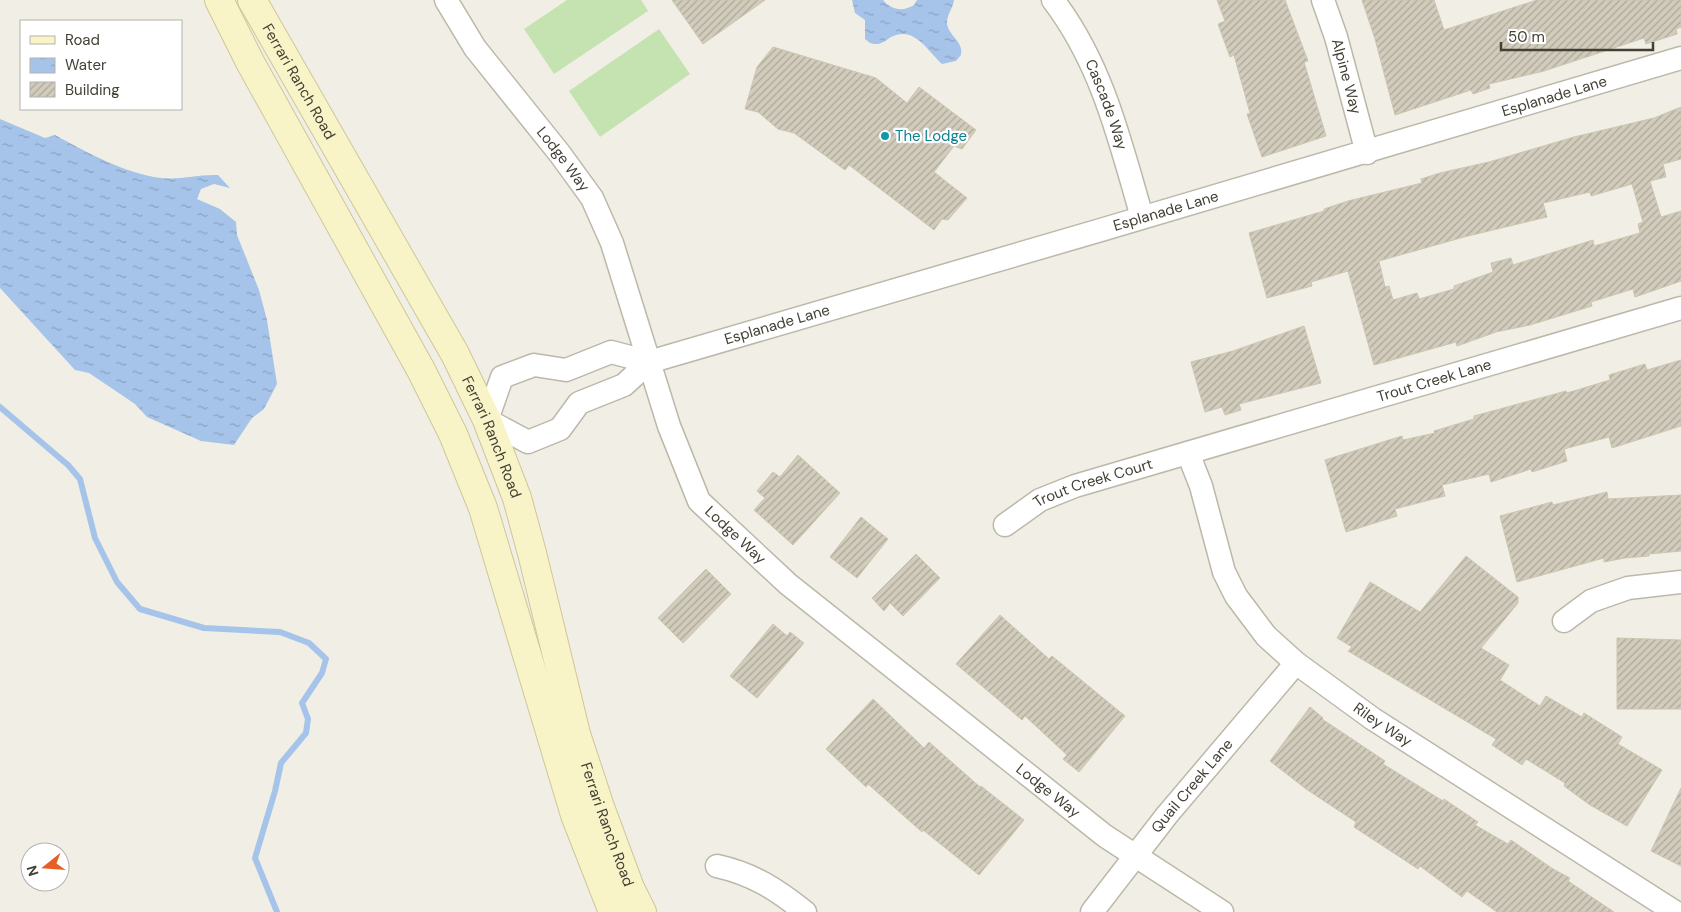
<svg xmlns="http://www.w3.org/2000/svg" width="1681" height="912" font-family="'DM Sans',sans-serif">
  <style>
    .garden { fill: #c5e2b1 }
    .water { fill: url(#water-ripples) }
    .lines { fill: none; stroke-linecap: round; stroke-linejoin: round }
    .stream { stroke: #a6c4e9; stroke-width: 6 }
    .building { fill: url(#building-hatch); stroke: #ccc5b0; fill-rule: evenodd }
    .minor-casing { stroke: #bcb8a9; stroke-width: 25 }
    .secondary-casing { stroke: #cdc798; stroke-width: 30 }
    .minor { stroke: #fff; stroke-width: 22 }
    .secondary { stroke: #f9f4c7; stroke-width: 28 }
    .culture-dot { fill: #0f9aa8; stroke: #fff; stroke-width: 2 }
    .labels { text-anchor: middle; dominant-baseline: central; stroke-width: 4.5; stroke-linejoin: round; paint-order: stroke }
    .street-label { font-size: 15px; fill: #434035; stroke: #fff }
    .culture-label { font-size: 15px; fill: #0d838f; stroke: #fff; text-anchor: start }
  </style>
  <defs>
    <pattern id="water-ripples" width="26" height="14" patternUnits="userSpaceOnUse" patternTransform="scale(1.25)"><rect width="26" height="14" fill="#a6c4e9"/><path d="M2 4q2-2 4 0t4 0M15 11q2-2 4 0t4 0" fill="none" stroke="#89a1be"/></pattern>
    <pattern id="building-hatch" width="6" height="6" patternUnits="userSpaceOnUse" patternTransform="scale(1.25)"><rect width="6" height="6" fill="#d2ccbc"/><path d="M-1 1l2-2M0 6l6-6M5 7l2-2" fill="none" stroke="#aca79a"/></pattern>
  </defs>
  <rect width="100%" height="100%" fill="#f1efe5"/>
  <g class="garden">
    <path d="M567,0h74l7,11 -94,63 -30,-45z"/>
    <path d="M659,29l31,45 -90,63 -31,-46z"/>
  </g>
  <g class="water">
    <path d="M852,0h31c8,10 20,12 31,5l3,-5h37c-1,8 -7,14 -7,23 1,13 17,18 14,32l-5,6 -14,3c-14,-13 -28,-39 -51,-27 -8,5 -11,9 -21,6l-5,-4v-19l-10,-7z"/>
    <path d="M0,119l45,19 10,-3c33,18 69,38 106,43 19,2 38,-4 57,-3l12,13 -16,-4 -13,5 -4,10 23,10 16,13 1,13 22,55 8,30 10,64 -13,25 -12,9 -18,27 -33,-4 -54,-24 -12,-13 -46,-31 -14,-3 -75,-82z"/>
  </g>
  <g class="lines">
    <path class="stream" d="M0,407l68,58 12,14 15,59 22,44 23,27 64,19 76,4 29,11 17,16 -4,14 -20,30 6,16 -2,14 -25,30 -6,28 -20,67 22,54"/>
  </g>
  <g class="building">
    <path d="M672,0h93l-62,44z"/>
    <path d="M1217,0h68l23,61 -4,1 22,74 -64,21 -15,-43 3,-1 -16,-58 -4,2 -12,-33 7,-3z"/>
    <path d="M1362,0h72l10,30 93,-30h144v27l-5,2 1,5 -31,10 -2,-6 -100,33 -55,13 1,4 -17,6 -2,-4 -76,25 -20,-76z"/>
    <path d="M773,47l103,31 31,25 12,-16 57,43 -14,19 -8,-3 -20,26 33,26 -19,22 -6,-1 -8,11 -85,-65 -4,5 -51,-37 -16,-4 -20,-17 -13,-3 12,-42z"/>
    <path d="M1681,107v52l-18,5 3,13 -16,4 11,36 20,-6v70l-46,16 -2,-8 -42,13 1,4 -62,19 -34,7 -39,14 -1,-4 -82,23 -26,-94 -37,11 1,4 -45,12 -18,-65 75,-22v-2l24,-8 74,-18 -1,-4 19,-6 49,-11 85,-25 80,-19zM1632,184l11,38 -5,2 2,9 -46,13 -1,-6 -80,25 -2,-7 -20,5 2,9 -39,14v3l-35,10 -2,-6 -24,7 -4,-14 -4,1 -6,-26 85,-24 83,-20 -4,-14 47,-11 1,4z"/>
    <path d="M1304,326l17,57 -82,21 2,6 -16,5 -3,-8 -17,5 -14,-50 42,-11z"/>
    <path d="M1681,360v66l-69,22 -3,-11 -45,12 3,12 -35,11 -1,-3 -40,13 -2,-8 -47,11 3,11 -50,13 2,7 -51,16 -21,-72 77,-24 1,4 32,-7 -1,-2 40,-12v-3l92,-25 1,2 43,-13 -1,-5 36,-11 2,6z"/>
    <path d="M798,455l42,38 -47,52 -39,-35 11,-12 -8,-7 16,-19 7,5z"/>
    <path d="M1607,492l1,7 73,-4v56l-32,3v2l-24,2 -21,4v-4l-87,24 -17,-66 52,-14 1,3z"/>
    <path d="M861,517l27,22 -31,39 -27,-21z"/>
    <path d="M916,554l24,24 -37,38 -13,-13 -6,8 -12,-13z"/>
    <path d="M1466,556l52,41v6l-37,45 28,17 -9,15 40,26 6,-10 36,21 2,-4 38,24 -4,7 44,26 -35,56 -37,-21 -26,-19 1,-3 -39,-24 -4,6 -30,-20 4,-6 -148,-88 4,-4 -15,-9 33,-56 50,30z"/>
    <path d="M706,569l25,25 -48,49 -25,-25z"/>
    <path d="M1000,615l49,44 3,-3 73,60 -46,56 -16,-13 4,-4 -42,-39 -3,4 -66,-56z"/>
    <path d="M773,624l14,12 3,-4 14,11 -47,55 -27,-22z"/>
    <path d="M1617,638l64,2v69h-64z"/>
    <path d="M873,699l51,49 5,-6 51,45 1,-1 43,34 -45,55 -56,-45 -1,2 -54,-48 -2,3 -40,-38z"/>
    <path d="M1310,707l13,11 -1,1 63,42 -2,3 60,37 1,-2 34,23 -3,3 33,19 3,-4 42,29 17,9 -2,3 46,31h-117l-30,-21 -5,6 -42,-31 -2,3 -64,-42 2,-5 -50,-33 -36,-28z"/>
    <path d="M1681,788v78l-30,-15z"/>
  </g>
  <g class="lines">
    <g class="minor-casing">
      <g id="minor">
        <path id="s1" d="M446,0l29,48 85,106 32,44 20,45 57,183 30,75 89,83 317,252 117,76"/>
        <path id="s2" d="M1053,0c49,64 67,141 89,217"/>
        <path id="s3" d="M1323,0l13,37 31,116"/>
        <path id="s4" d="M649,362l-38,-10 -45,18 -32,-5 -32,12 -15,43 41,22 32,-13 19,-26 45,-18 25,-23c344,-101 689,-200 1032,-304"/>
        <path id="s5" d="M1188,453l13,33 23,86 12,24 30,40 30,27 77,56 302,193"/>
        <path id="s6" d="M1005,525l35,-25 35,-14 606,-178"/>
        <path d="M1564,621l27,-20 37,-13 53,-6"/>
        <path d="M717,866c36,8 59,23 88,46"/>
        <path id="s7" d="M1092,912l75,-97 129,-152"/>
      </g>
    </g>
    <g class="secondary-casing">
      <g id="secondary">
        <path d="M219,0l31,62 171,308 32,64 30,74 92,307 38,97"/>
        <path id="s8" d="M252,0l203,354 32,66 30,78 15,55 44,181 24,73 30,81 12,24"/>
      </g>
    </g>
    <use href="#minor" class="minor"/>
    <use href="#secondary" class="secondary"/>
  </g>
  <circle class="culture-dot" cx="885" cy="136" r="5"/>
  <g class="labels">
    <g class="street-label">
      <text stroke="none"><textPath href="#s3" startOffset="80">Alpine Way</textPath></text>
      <text stroke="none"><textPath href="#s8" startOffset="94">Ferrari Ranch Road</textPath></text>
      <text stroke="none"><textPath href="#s4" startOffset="1339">Esplanade Lane</textPath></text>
      <text stroke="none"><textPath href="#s2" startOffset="118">Cascade Way</textPath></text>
      <text stroke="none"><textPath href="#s1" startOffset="198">Lodge Way</textPath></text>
      <text stroke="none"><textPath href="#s4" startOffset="934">Esplanade Lane</textPath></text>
      <text stroke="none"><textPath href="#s4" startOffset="529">Esplanade Lane</textPath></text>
      <text stroke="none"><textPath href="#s6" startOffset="455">Trout Creek Lane</textPath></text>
      <text stroke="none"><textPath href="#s8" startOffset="499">Ferrari Ranch Road</textPath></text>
      <text stroke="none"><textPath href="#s6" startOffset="99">Trout Creek Court</textPath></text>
      <text stroke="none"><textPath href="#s1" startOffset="618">Lodge Way</textPath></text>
      <text stroke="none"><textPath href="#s5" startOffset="348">Riley Way</textPath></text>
      <text stroke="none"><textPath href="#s7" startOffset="161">Quail Creek Lane</textPath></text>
      <text stroke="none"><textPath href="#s1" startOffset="1022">Lodge Way</textPath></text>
      <text stroke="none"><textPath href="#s8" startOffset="904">Ferrari Ranch Road</textPath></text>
    </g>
    <g class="culture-label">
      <text x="895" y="136">The Lodge</text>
    </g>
  </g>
  <rect x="20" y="20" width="162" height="90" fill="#ffffff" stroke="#b4b3ae"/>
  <rect x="30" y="36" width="25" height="8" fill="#f9f4c7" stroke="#b4b3ae"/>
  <text x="65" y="45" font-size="15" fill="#434035">Road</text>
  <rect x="30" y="58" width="25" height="15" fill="url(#water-ripples)" stroke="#b4b3ae"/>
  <text x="65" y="70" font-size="15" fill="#434035">Water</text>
  <rect x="30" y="82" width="25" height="15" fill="url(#building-hatch)" stroke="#b4b3ae"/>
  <text x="65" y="95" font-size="15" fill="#434035">Building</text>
  <g transform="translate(45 867) rotate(253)"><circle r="24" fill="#ffffff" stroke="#b4b3ae"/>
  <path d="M0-4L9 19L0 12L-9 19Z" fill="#e75f27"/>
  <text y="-8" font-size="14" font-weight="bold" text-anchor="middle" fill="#434035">N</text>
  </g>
  <path d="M1501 42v8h152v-8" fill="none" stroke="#434035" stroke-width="2.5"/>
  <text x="1508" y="42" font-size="15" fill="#434035" stroke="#ffffff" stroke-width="4" paint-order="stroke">50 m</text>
</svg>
